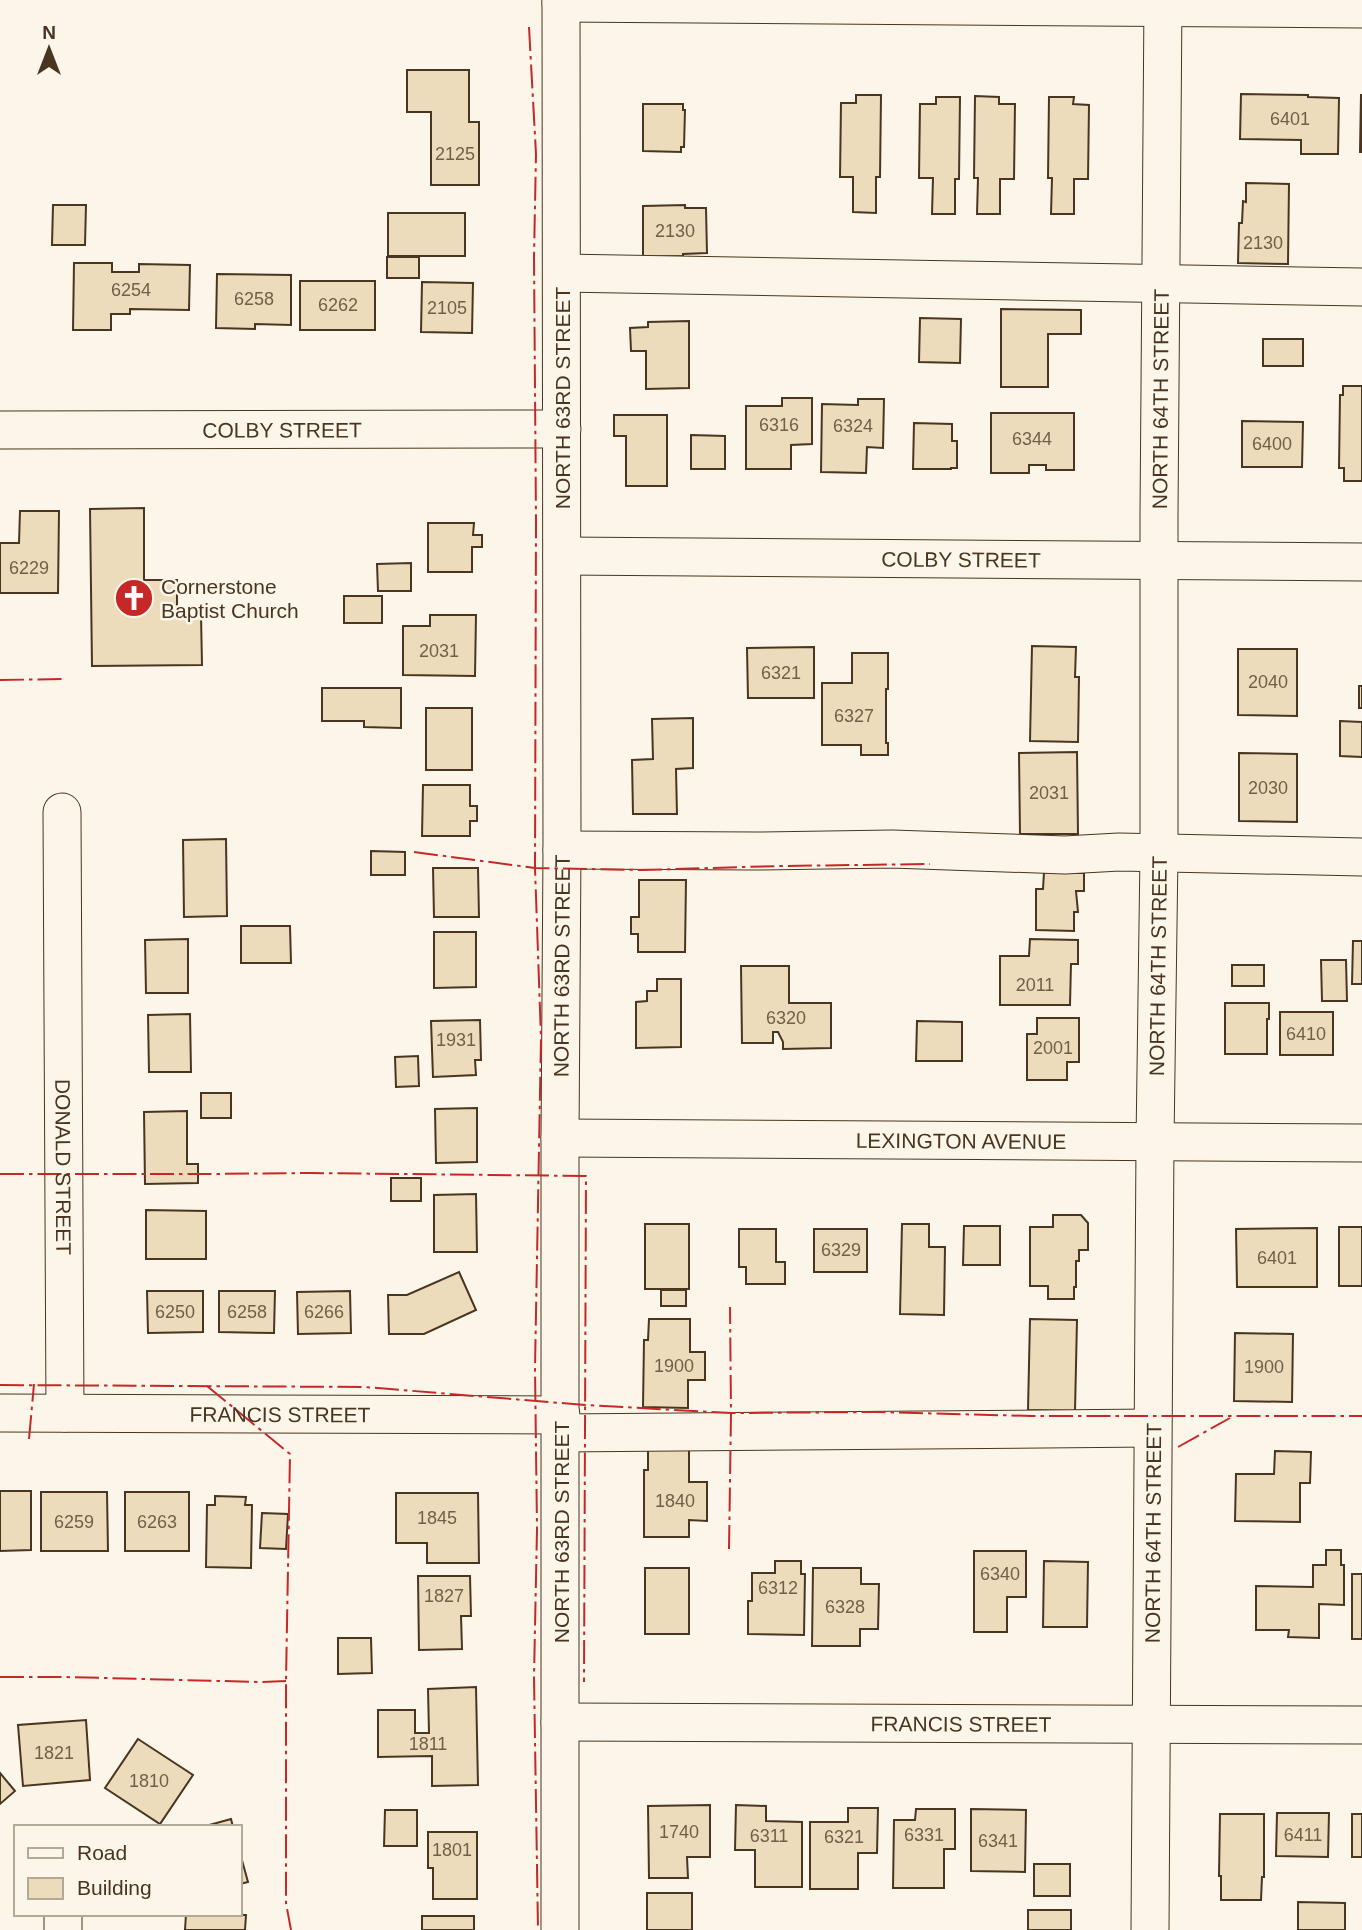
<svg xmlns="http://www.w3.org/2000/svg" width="1362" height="1930" font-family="Arial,sans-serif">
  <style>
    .building { fill: #ecdcbc; stroke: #4a3520; stroke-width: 2 }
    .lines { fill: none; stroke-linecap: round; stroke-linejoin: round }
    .minor-casing { stroke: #4a3520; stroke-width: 39 }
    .minor { stroke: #fbf6e9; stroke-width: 37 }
    .power { stroke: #c62828; stroke-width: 2; stroke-dasharray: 24 5 3.5 5; stroke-linecap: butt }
    .labels { text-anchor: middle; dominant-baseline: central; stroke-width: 5; stroke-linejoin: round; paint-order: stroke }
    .number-label { font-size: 18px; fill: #725f47 }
    .street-label { font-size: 21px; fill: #4a3520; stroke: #fbf6e9 }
    .poi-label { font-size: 21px; fill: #4a3520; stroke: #fbf6e9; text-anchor: start }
  </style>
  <rect width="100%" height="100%" fill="#fbf6e9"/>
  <g class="building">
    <path d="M407,70h62v52h10v63h-48v-73h-24z"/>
    <path d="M1241,94l67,1v2l31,1 -1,56h-37v-14l-61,-1z"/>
    <path d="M856,95h25l-1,82h-4v36l-23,-1v-35h-13l1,-74h15z"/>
    <path d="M1361,95h1v57h-2z"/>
    <path d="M975,96l24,1v7h16l-1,75h-14v35h-23l1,-36h-4z"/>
    <path d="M936,97h24l-1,82h-4v35h-23l1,-36h-14l1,-74h16z"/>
    <path d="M1049,97h25l-1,7 16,1 -1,74h-14v35h-23l1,-36h-4z"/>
    <path d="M643,104h40v6h2l-1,37h-3v5l-38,-1z"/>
    <path d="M1246,183l43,1 -1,80 -50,-1 1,-40h3l1,-22 3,1z"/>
    <path d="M53,205h33l-1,40h-33z"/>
    <path d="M685,205v3h21l1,45 -24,1v2l-40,1v-51z"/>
    <rect x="388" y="213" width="77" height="43"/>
    <rect x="387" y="257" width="32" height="21"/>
    <path d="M74,263h38v9h27v-8l51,1 -1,45 -59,-1v5h-19v16h-38z"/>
    <path d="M217,274l74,1v50l-36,-1v5l-39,-1z"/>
    <rect x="300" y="281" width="75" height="49"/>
    <path d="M422,282l51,1 -1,50 -51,-1z"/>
    <path d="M1001,309l80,1v24h-33v53h-47z"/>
    <path d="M920,318l41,1 -1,44 -41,-1z"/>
    <path d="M689,321v67l-43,1v-38h-15l-1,-23 18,-1v-5z"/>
    <rect x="1263" y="339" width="40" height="27"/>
    <path d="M1343,386h19v95h-18v-13h-5l1,-73h3z"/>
    <path d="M782,398h30v46l-21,1v24h-45v-63h36z"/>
    <path d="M858,399h26l-1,49 -16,-1 -1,26 -45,-1 1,-68 36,1z"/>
    <path d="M991,413h83v57h-28v-5h-17v8h-38z"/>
    <path d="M614,415h53v71h-41v-50h-12z"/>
    <path d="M1242,421l61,1 -1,45h-60z"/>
    <path d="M914,423l38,1v17h5v27h-6v1h-38z"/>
    <path d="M691,435l34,1v33h-34z"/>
    <path d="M144,508v72h33v35h24l1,50 -110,1 -2,-157z"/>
    <path d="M20,511h39l-1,82h-58v-50h19z"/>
    <path d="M428,523h46l-1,12h9v12h-10v25h-44z"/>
    <path d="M411,563v28h-33l-1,-27z"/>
    <rect x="344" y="596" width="38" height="27"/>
    <path d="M430,615h46l-1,61 -72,-1v-49h27z"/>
    <path d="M1032,646l44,1 -1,30h4l-1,65 -48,-1z"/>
    <path d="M814,647v51h-66l-1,-50z"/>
    <path d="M1238,649h59v67l-59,-1z"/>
    <path d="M852,653h36v36h-2v54h2v12h-27v-10h-39v-62h30z"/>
    <rect x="1359" y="686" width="3" height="22"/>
    <path d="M322,688h79v40l-37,-1v-6h-42z"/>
    <rect x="426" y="708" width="46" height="62"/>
    <path d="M693,718v50l-17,1 1,45h-44l-1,-54 21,-1 -1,-40z"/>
    <path d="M1340,721l22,1v35l-22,-1z"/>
    <path d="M1077,752l1,82h-58l-1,-81z"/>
    <path d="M1239,753l58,1v68l-58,-1z"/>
    <path d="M423,785h47v21h7v15h-7v15h-48z"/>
    <path d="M226,839l1,77 -43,1 -1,-77z"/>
    <path d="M371,851l34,1v23h-34z"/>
    <path d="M433,868h45l1,49h-45z"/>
    <path d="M1044,872l40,1v18h-8l2,21h-4v19l-38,-1v-41h7z"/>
    <path d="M639,880h47l-1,72h-47v-18h-7v-17h8z"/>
    <path d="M241,926h49l1,37h-50z"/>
    <path d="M434,932h42v55l-42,1z"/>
    <path d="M188,939v54h-42l-1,-53z"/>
    <path d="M1030,939l48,1v24h-7l-1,41h-70v-49h29z"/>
    <path d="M1353,941h9v43h-10z"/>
    <path d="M1321,960h25l1,41h-25z"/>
    <rect x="1232" y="965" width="32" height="21"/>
    <path d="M741,966h48v37h42v45l-48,1v-7l-5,-10h-5v11h-31z"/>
    <path d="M657,979h24v68l-45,1v-46l11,-1v-10h10z"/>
    <path d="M1225,1003h44v16h-2v35h-42z"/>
    <rect x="1280" y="1012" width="53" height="43"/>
    <path d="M190,1014l1,58h-42l-1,-57z"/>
    <path d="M1037,1018h42v44h-12v18h-40v-46h10z"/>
    <path d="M480,1020l1,40h-6l1,15 -43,2 -2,-56z"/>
    <path d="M917,1021l45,1v39h-46z"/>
    <path d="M418,1056l1,30 -23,1 -1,-30z"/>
    <rect x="201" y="1093" width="30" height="25"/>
    <path d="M477,1108v54l-41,1 -1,-54z"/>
    <path d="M187,1111v53h11v19l-53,1 -1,-72z"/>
    <rect x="391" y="1178" width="30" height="23"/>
    <path d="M476,1194l1,58h-43v-57z"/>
    <path d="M146,1210l60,1v48h-60z"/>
    <path d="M1053,1215h28l7,8v27h-9v11h-3v26h-2v12h-26v-13h-18v-59h23z"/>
    <rect x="645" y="1224" width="44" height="65"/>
    <path d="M902,1224h27v23h16l-1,68 -44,-1z"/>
    <path d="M964,1226h36v39h-37z"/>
    <rect x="1339" y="1227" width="23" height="59"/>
    <path d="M1317,1228v59h-80l-1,-58z"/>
    <path d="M739,1229h37v33h9v22h-39v-17h-7z"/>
    <rect x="814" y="1229" width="53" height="43"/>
    <path d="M459,1272l17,38 -52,24h-35l-1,-39h19z"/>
    <rect x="661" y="1290" width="25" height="16"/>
    <path d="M147,1291h56v41l-55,1z"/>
    <path d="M219,1291h56l-1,42 -55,-1z"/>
    <path d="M350,1291l1,42 -53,1 -1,-42z"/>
    <path d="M649,1319h41v33h15v28h-17v28l-45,-1 1,-67h4z"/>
    <path d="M1030,1319l47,1 -2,91 -47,-1z"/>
    <path d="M1235,1333l58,1 -1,68 -58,-1z"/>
    <path d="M648,1449h41v33h18v39l-18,-1v17h-45v-67h4z"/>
    <path d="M1275,1451l36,1 -1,31h-10v39l-65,-1 1,-47h38z"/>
    <path d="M0,1491h31v59l-31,1z"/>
    <path d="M41,1492h66l1,59h-67z"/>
    <rect x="125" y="1492" width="64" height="59"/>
    <path d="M396,1493h82l1,70h-52v-20h-31z"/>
    <path d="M215,1496l31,1 -1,8h7l-1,63 -45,-1 1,-62h8z"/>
    <path d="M262,1513l26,1 -2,35 -26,-1z"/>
    <path d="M1326,1550h15v15h3v40l-25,-1v34l-31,-1 1,-7h-33v-44l57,1v-22h13z"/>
    <path d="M974,1551h52v46h-19v35h-33z"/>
    <path d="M775,1561h26v13h4l-1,61 -56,-1v-33h4v-28h23z"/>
    <path d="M1044,1561l44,1 -1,65h-44z"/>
    <rect x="645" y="1568" width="44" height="66"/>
    <path d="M813,1568h48v16h18l-1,45h-18v17h-48z"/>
    <rect x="1352" y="1574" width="10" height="65"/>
    <path d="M418,1576h52l1,40h-10l1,33 -43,1z"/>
    <path d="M338,1638h33l1,35 -34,1z"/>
    <path d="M476,1687l2,98 -46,1v-30l-54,1v-47h37v23h14l-1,-44z"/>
    <path d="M86,1720l4,60 -67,6 -5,-61z"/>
    <path d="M138,1739l55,36 -33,49 -55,-36z"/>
    <path d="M0,1773l15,18 -15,13z"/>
    <path d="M710,1805v52h-23l1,21h-39l-1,-72z"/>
    <path d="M736,1805l30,1v15l36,1v65h-47v-37h-20z"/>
    <path d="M848,1808h30l-1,45h-19v36h-48v-67h38z"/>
    <path d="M916,1809h39v40h-11v39h-51l1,-68h21z"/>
    <path d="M971,1809l55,1 -1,62 -54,-1z"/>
    <path d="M385,1810h32v36h-33z"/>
    <path d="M1277,1813h52l-1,44 -52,-1z"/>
    <path d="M1220,1814h44v63h-2l-1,23h-40v-24h-2z"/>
    <rect x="1352" y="1814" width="10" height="43"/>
    <path d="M231,1819l2,8h-31z"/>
    <path d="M428,1832h49v67h-44v-31h-5z"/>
    <path d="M240,1853l8,29 -8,2z"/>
    <rect x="1034" y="1864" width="36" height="32"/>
    <rect x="647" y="1893" width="45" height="37"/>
    <path d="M1298,1902l47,1v27h-47z"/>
    <rect x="1028" y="1910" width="43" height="20"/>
    <path d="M186,1914l60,1 -1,15h-60z"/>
    <rect x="422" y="1916" width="52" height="14"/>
  </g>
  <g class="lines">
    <g class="minor-casing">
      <g id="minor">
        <path d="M561,3l801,6"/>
        <path d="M562,273l800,14"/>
        <path id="s1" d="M0,430l562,-1"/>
        <path id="s2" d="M562,556l800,6"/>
        <path id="s3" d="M62,812l3,601"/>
        <path d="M562,850l195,1 135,-2 173,6 54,-3 243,5"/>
        <path id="s4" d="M560,1138l802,5"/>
        <path id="s5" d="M0,1413l561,2"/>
        <path d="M561,1433l591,-5"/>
        <path id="s6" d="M560,1722l802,3"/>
        <path d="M63,1914v16"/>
        <path id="s7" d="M560,1930v-792l2,-288 -1,-850"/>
        <path id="s8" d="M1150,1930l5,-788 4,-289v-337l4,-516"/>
      </g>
    </g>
    <use href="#minor" class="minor"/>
    <g class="power">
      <path d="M529,27l7,127 -2,103 2,264 -1,347 6,170 -6,330 2,161 -3,148 4,253"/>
      <path d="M0,680l64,-1"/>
      <path d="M414,852l121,16 106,2 138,-4 151,-2"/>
      <path d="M0,1174h211l101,-1 274,3 -2,506"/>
      <path d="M0,1385l365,2 220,18 146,8 146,-1 154,4h331"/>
      <path d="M207,1386l83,68 -4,227v222l5,27"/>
      <path d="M29,1439l5,-55"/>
      <path d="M1178,1447l52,-29"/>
      <path d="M729,1549l2,-136 -1,-106"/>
      <path d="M0,1677h65l195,5 26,-1"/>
    </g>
  </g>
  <defs>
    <g id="church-disc" transform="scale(2.0125)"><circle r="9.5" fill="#c62828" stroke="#fbf6e9"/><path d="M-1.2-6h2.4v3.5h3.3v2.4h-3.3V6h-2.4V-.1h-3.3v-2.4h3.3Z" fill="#fff"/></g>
  </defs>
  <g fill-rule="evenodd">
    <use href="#church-disc" x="134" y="598"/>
  </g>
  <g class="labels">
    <g class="number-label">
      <text x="1290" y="119">6401</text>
      <text x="455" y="154">2125</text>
      <text x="675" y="231">2130</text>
      <text x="1263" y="243">2130</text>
      <text x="131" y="290">6254</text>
      <text x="254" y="299">6258</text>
      <text x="338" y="305">6262</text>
      <text x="447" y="308">2105</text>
      <text x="779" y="425">6316</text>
      <text x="853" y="426">6324</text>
      <text x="1032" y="439">6344</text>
      <text x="1272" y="444">6400</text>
      <text x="29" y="568">6229</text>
      <text x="439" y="651">2031</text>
      <text x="781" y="673">6321</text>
      <text x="1268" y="682">2040</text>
      <text x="854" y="716">6327</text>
      <text x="1268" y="788">2030</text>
      <text x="1049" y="793">2031</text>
      <text x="1035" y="985">2011</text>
      <text x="786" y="1018">6320</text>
      <text x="1306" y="1034">6410</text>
      <text x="456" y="1040">1931</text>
      <text x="1053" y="1048">2001</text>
      <text x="841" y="1250">6329</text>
      <text x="1277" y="1258">6401</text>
      <text x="175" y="1312">6250</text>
      <text x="247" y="1312">6258</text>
      <text x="324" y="1312">6266</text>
      <text x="674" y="1366">1900</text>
      <text x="1264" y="1367">1900</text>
      <text x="675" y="1501">1840</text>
      <text x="437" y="1518">1845</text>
      <text x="74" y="1522">6259</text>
      <text x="157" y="1522">6263</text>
      <text x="1000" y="1574">6340</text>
      <text x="778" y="1588">6312</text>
      <text x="444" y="1596">1827</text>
      <text x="845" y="1607">6328</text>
      <text x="428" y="1744">1811</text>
      <text x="54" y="1753">1821</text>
      <text x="149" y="1781">1810</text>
      <text x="679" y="1832">1740</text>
      <text x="924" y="1835">6331</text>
      <text x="1303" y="1835">6411</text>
      <text x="769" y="1836">6311</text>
      <text x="844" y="1837">6321</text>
      <text x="998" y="1841">6341</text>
      <text x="452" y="1850">1801</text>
    </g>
    <g class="street-label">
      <text transform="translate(562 398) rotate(-90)">NORTH 63RD STREET</text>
      <text stroke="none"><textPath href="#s8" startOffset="1531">NORTH 64TH STREET</textPath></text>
      <text stroke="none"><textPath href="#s1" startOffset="282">COLBY STREET</textPath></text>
      <text stroke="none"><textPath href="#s2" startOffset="399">COLBY STREET</textPath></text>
      <text stroke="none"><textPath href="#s7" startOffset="964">NORTH 63RD STREET</textPath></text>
      <text stroke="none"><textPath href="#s8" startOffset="964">NORTH 64TH STREET</textPath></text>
      <text stroke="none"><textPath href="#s4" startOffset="401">LEXINGTON AVENUE</textPath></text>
      <text stroke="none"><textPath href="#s3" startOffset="355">DONALD STREET</textPath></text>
      <text stroke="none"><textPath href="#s5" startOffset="280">FRANCIS STREET</textPath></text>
      <text transform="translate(561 1532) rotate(-90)">NORTH 63RD STREET</text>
      <text stroke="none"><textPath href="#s8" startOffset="397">NORTH 64TH STREET</textPath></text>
      <text stroke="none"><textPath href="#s6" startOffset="401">FRANCIS STREET</textPath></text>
    </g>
    <g class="poi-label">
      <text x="161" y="586">Cornerstone<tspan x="161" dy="24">Baptist Church</tspan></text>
    </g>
  </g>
  <rect x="14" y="1825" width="228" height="91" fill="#fbf6e9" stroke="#b4a999" stroke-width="2"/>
  <rect x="28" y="1848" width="35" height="10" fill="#fbf6e9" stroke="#b4a999" stroke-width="2"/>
  <text x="77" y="1860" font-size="21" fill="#4a3520">Road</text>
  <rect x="28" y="1878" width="35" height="21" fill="#ecdcbc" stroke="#b4a999" stroke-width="2"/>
  <text x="77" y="1895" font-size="21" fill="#4a3520">Building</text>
  <g transform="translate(49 49)" stroke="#fbf6e9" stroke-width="5" paint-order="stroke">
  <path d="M0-5L12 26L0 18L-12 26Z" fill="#4a3520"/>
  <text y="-10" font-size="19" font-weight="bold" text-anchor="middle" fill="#4a3520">N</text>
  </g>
</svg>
